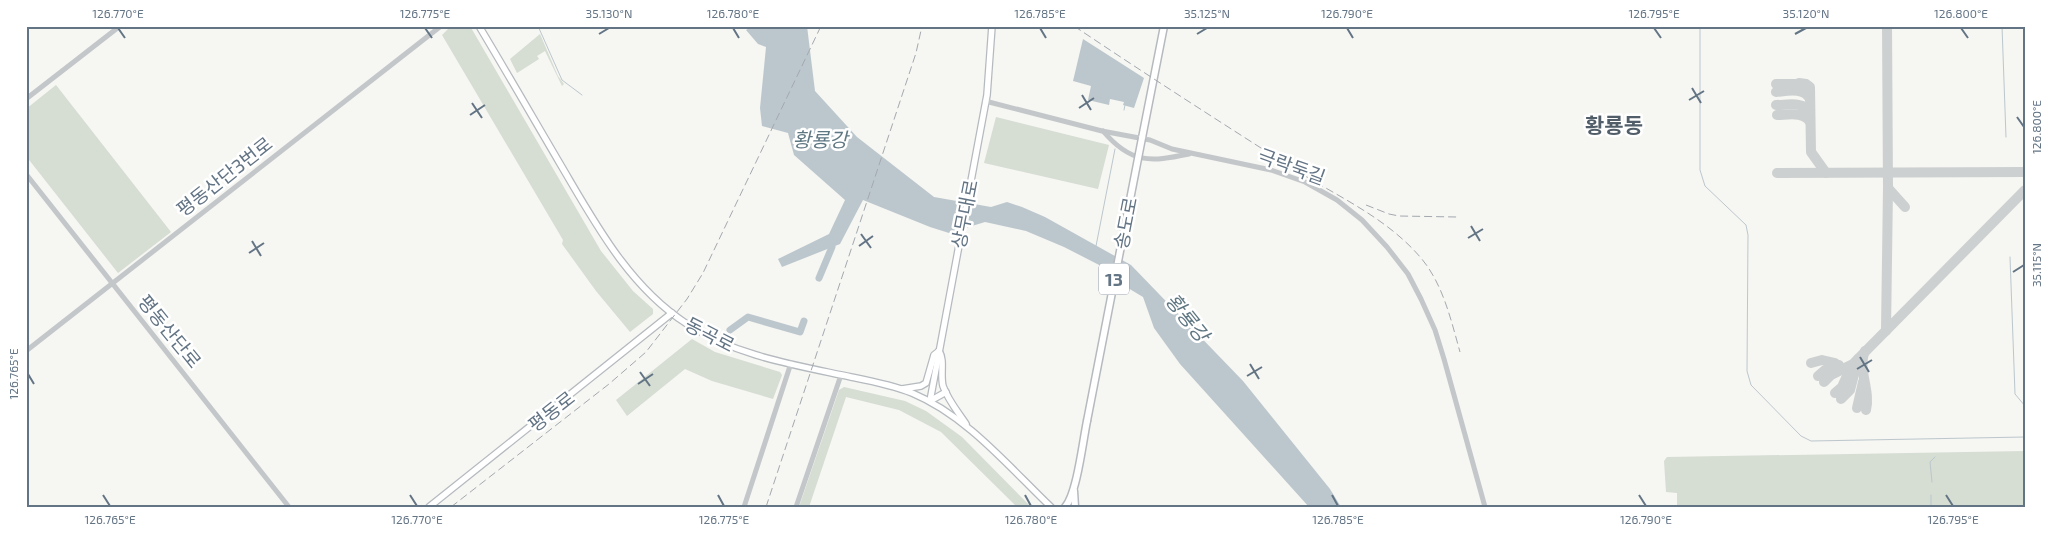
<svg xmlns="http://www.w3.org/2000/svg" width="2051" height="533" font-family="'Exo 2','Noto Sans KR',sans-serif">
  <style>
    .green { fill: #d6ddd3 }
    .water { fill: #bcc7cd }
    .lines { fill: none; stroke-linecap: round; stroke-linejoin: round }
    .stream { stroke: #bcc7cd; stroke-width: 1 }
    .river { stroke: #bcc7cd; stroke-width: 7 }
    .taxiway { stroke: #ccd0d0; stroke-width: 10 }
    .secondary-casing { stroke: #b5babf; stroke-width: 8 }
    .primary-casing { stroke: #b6babe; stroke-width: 9 }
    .tertiary { stroke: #c3c7ca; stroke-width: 5 }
    .secondary { stroke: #fff; stroke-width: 5.5 }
    .primary { stroke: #fff; stroke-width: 6 }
    .rail { stroke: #a3a9af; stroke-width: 1; stroke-dasharray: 8 4; stroke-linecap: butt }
    .primary-bridge-casing { stroke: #b6babe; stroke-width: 9; stroke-linecap: butt }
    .primary-bridge { stroke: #fff; stroke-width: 6 }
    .ticks { fill: none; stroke: #637485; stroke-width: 2 }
    .labels { text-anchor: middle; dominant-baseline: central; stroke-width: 5; stroke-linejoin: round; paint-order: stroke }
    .shield { fill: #fff; stroke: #929eaa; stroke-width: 1 }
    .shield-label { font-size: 18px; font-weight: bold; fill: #637485 }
    .street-label { font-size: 19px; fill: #637485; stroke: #fff }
    .water-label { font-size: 20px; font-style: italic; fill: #5f7782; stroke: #fff }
    .quarter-label { font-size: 21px; font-weight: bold; fill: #515e69; stroke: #fff }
    .neatline { fill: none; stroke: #637485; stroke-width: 2 }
    .ticks-label { font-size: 12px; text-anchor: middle; fill: #637485 }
  </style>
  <rect width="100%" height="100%" fill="#f6f6f2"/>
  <g class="green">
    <path d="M451,26h19l131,225 32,40 20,18v5l-23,18 -34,-41 -34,-47 1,-4 -121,-205z"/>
    <path d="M540,34l18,42 6,8 -2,2 -17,-35 -8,5 2,3 -22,14 -7,-14z"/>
    <path d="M56,85l115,147 -53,41 -92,-117v-47z"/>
    <path d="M996,117l113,28 -11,44 -114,-26z"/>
    <path d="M692,339l23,13 65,20 2,3 -9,24 -61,-18 -27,-12 -58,47 -11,-16z"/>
    <path d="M844,387l61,14 21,10 36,26 69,70h-14l-76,-75 -42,-22 -53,-13 -37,110h-10l40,-117z"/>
    <path d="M2025,451v56h-348v-14l-11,-1 -2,-31 3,-4z"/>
  </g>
  <g class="water">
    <path d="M753,26h54l8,65 42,46 77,60 57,10 16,-5 15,5 23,10 86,48 112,116 87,108 11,18h-32l-129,-143 -26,-36 -11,-31 -20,-12 -18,-17 -41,-21 -38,-16 -41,-9 -36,11 -19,-6 -67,-27 -23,44 -58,23 -4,-8 51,-25 16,-34 -51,-45 -6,-22 -26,-7 -2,-18 6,-61 -8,-3 -12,-14z"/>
    <path d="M1083,39l61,39 -10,30 -11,-3 1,-3 -14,-3 -1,6 -21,-5 3,-14 -18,-5z"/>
  </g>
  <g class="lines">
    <g class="stream">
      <path d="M538,26l24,54 20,15"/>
      <path d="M1700,26v144l5,16 41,39 2,10 -1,136 4,14 50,51 10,5 214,-4"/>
      <path d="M2002,26l4,111"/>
      <path d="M1124,110l1,-5"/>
      <path d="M1096,246l19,-97"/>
      <path d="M2010,257l5,137 10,12"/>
      <path d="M1932,482l-2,-20 5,-5"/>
      <path d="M1931,507v-12"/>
    </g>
    <g class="river">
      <path d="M819,278l13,-31"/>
      <path d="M730,330l18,-13 52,15 4,-11"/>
    </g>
    <g class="taxiway">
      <path d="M1887,26l1,162 17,19"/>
      <path d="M1799,83l7,1 4,3 1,65 15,21"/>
      <path d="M1776,84h29"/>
      <path d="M1776,92c11,-1 28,-5 34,7"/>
      <path d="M1776,105c12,0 27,-4 34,7"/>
      <path d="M1777,115c10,0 27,-4 33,7"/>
      <path d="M1777,173l248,-1"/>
      <path d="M1886,331l2,-143"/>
      <path d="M1865,351c-8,18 6,40 1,59"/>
      <path d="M1811,363l11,-3 13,3"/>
      <path d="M1818,376l7,-6 14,-5"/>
      <path d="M1824,382l7,-7 22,-11 172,-174"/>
      <path d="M1835,393l7,-6 8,-18"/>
      <path d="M1841,399l9,-9 8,-31"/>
      <path d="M1857,408l6,-26"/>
    </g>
    <g class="secondary-casing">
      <g id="secondary">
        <path d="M479,26c27,45 53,90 80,136 35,59 69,124 128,162 49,32 108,41 164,53 20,4 41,8 61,16 55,23 96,73 139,114"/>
        <path d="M939,351c6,9 1,24 4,35 5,14 15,26 23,38"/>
        <path d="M902,389l19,-3 5,-3 8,-28 5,-4"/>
        <path d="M930,401l57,-306 5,-69"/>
        <path d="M930,401l16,-9"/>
        <path d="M429,507l243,-194"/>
      </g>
    </g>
    <g class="primary-casing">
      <g id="primary">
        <path d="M1142,138l22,-112"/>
        <path d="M1074,491l1,16"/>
        <path d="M1065,507c12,-13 18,-67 22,-86"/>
      </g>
    </g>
    <g class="tertiary">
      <path d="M26,99l94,-73"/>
      <path d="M985,101l117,30 48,9 22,9 99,21 34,12 32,18 25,20 25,27 21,27 13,25 14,31 9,29 41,148"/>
      <path d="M1103,131c28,33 47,31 86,23"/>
      <path d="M26,174l263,333"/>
      <path d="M26,351l415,-325"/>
      <path d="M744,507l47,-144"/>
      <path d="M796,507l45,-132"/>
    </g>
    <use href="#secondary" class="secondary"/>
    <use href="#primary" class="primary"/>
    <g class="rail">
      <path d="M1074,26c73,49 146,96 220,143 44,28 92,48 127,89 22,26 30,62 39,94"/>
      <path d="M1366,205l23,9 10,2 58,1"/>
      <path d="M451,507l158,-123 37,-32 41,-53 16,-26 118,-247"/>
      <path d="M766,507l150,-454 6,-27"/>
    </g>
    <g class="primary-bridge-casing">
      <path id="primary-bridge" d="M1087,421l55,-283"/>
    </g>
    <use href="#primary-bridge" class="primary-bridge"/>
  </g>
  <path class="ticks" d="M118,28l7,10M425,28l7,10M733,28l6,10M1040,28l6,10M1347,28l6,10M1654,28l7,10M1961,28l7,10M599,34l10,-6M1197,34l10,-6M1795,34l11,-6M1692,88l9,15M1082,95l9,15M1689,100l15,-9M472,103l10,15M1079,108l15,-10M470,115l15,-10M2017,117l7,10M1471,226l9,15M861,234l10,14M1468,238l15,-9M252,241l9,15M859,246l14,-10M249,253l15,-10M2013,272l11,-7M1860,357l9,15M1250,364l9,15M1857,369l15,-9M640,372l10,14M28,374l6,10M1247,376l15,-9M638,384l15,-10M103,495l7,11M410,495l7,11M718,495l6,11M1025,495l6,11M1332,495l6,11M1639,495l7,11M1946,495l7,11"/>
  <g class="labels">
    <rect class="shield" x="1099" y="263.5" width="30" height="31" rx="4"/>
    <g class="shield-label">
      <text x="1114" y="279">13</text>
    </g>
    <g class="street-label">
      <text transform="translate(1292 166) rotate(20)">극락둑길</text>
      <text transform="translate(224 176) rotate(-38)">평동산단3번로</text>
      <text transform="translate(964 214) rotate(-79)">상무대로</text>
      <text transform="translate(1125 223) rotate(-79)">송도로</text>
      <text transform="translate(170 331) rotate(51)">평동산단로</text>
      <text transform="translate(710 334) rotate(27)">동곡로</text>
      <text transform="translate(551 411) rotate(-38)">평동로</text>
    </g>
    <g class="water-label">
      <text x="820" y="139">황룡강</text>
      <text transform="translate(1188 317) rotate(51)">황룡강</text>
    </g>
    <g class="quarter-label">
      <text x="1614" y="124">황룡동</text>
    </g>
  </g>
  <rect width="2051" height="533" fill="none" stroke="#ffffff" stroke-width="55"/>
  <rect x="28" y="28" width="1996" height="478" class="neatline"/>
  <g class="ticks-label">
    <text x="118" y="18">126.770°E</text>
    <text x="425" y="18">126.775°E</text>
    <text x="609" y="18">35.130°N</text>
    <text x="733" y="18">126.780°E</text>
    <text x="1040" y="18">126.785°E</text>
    <text x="1207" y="18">35.125°N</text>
    <text x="1347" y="18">126.790°E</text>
    <text x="1654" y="18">126.795°E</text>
    <text x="1806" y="18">35.120°N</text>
    <text x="1961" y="18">126.800°E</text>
    <text transform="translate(2037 127) rotate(-90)" y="4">126.800°E</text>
    <text transform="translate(2037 265) rotate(-90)" y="4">35.115°N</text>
    <text transform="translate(14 374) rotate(-90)" y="4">126.765°E</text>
    <text x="110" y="524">126.765°E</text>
    <text x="417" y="524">126.770°E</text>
    <text x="724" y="524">126.775°E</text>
    <text x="1031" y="524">126.780°E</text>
    <text x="1338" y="524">126.785°E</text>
    <text x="1646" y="524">126.790°E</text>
    <text x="1953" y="524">126.795°E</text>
  </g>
</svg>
